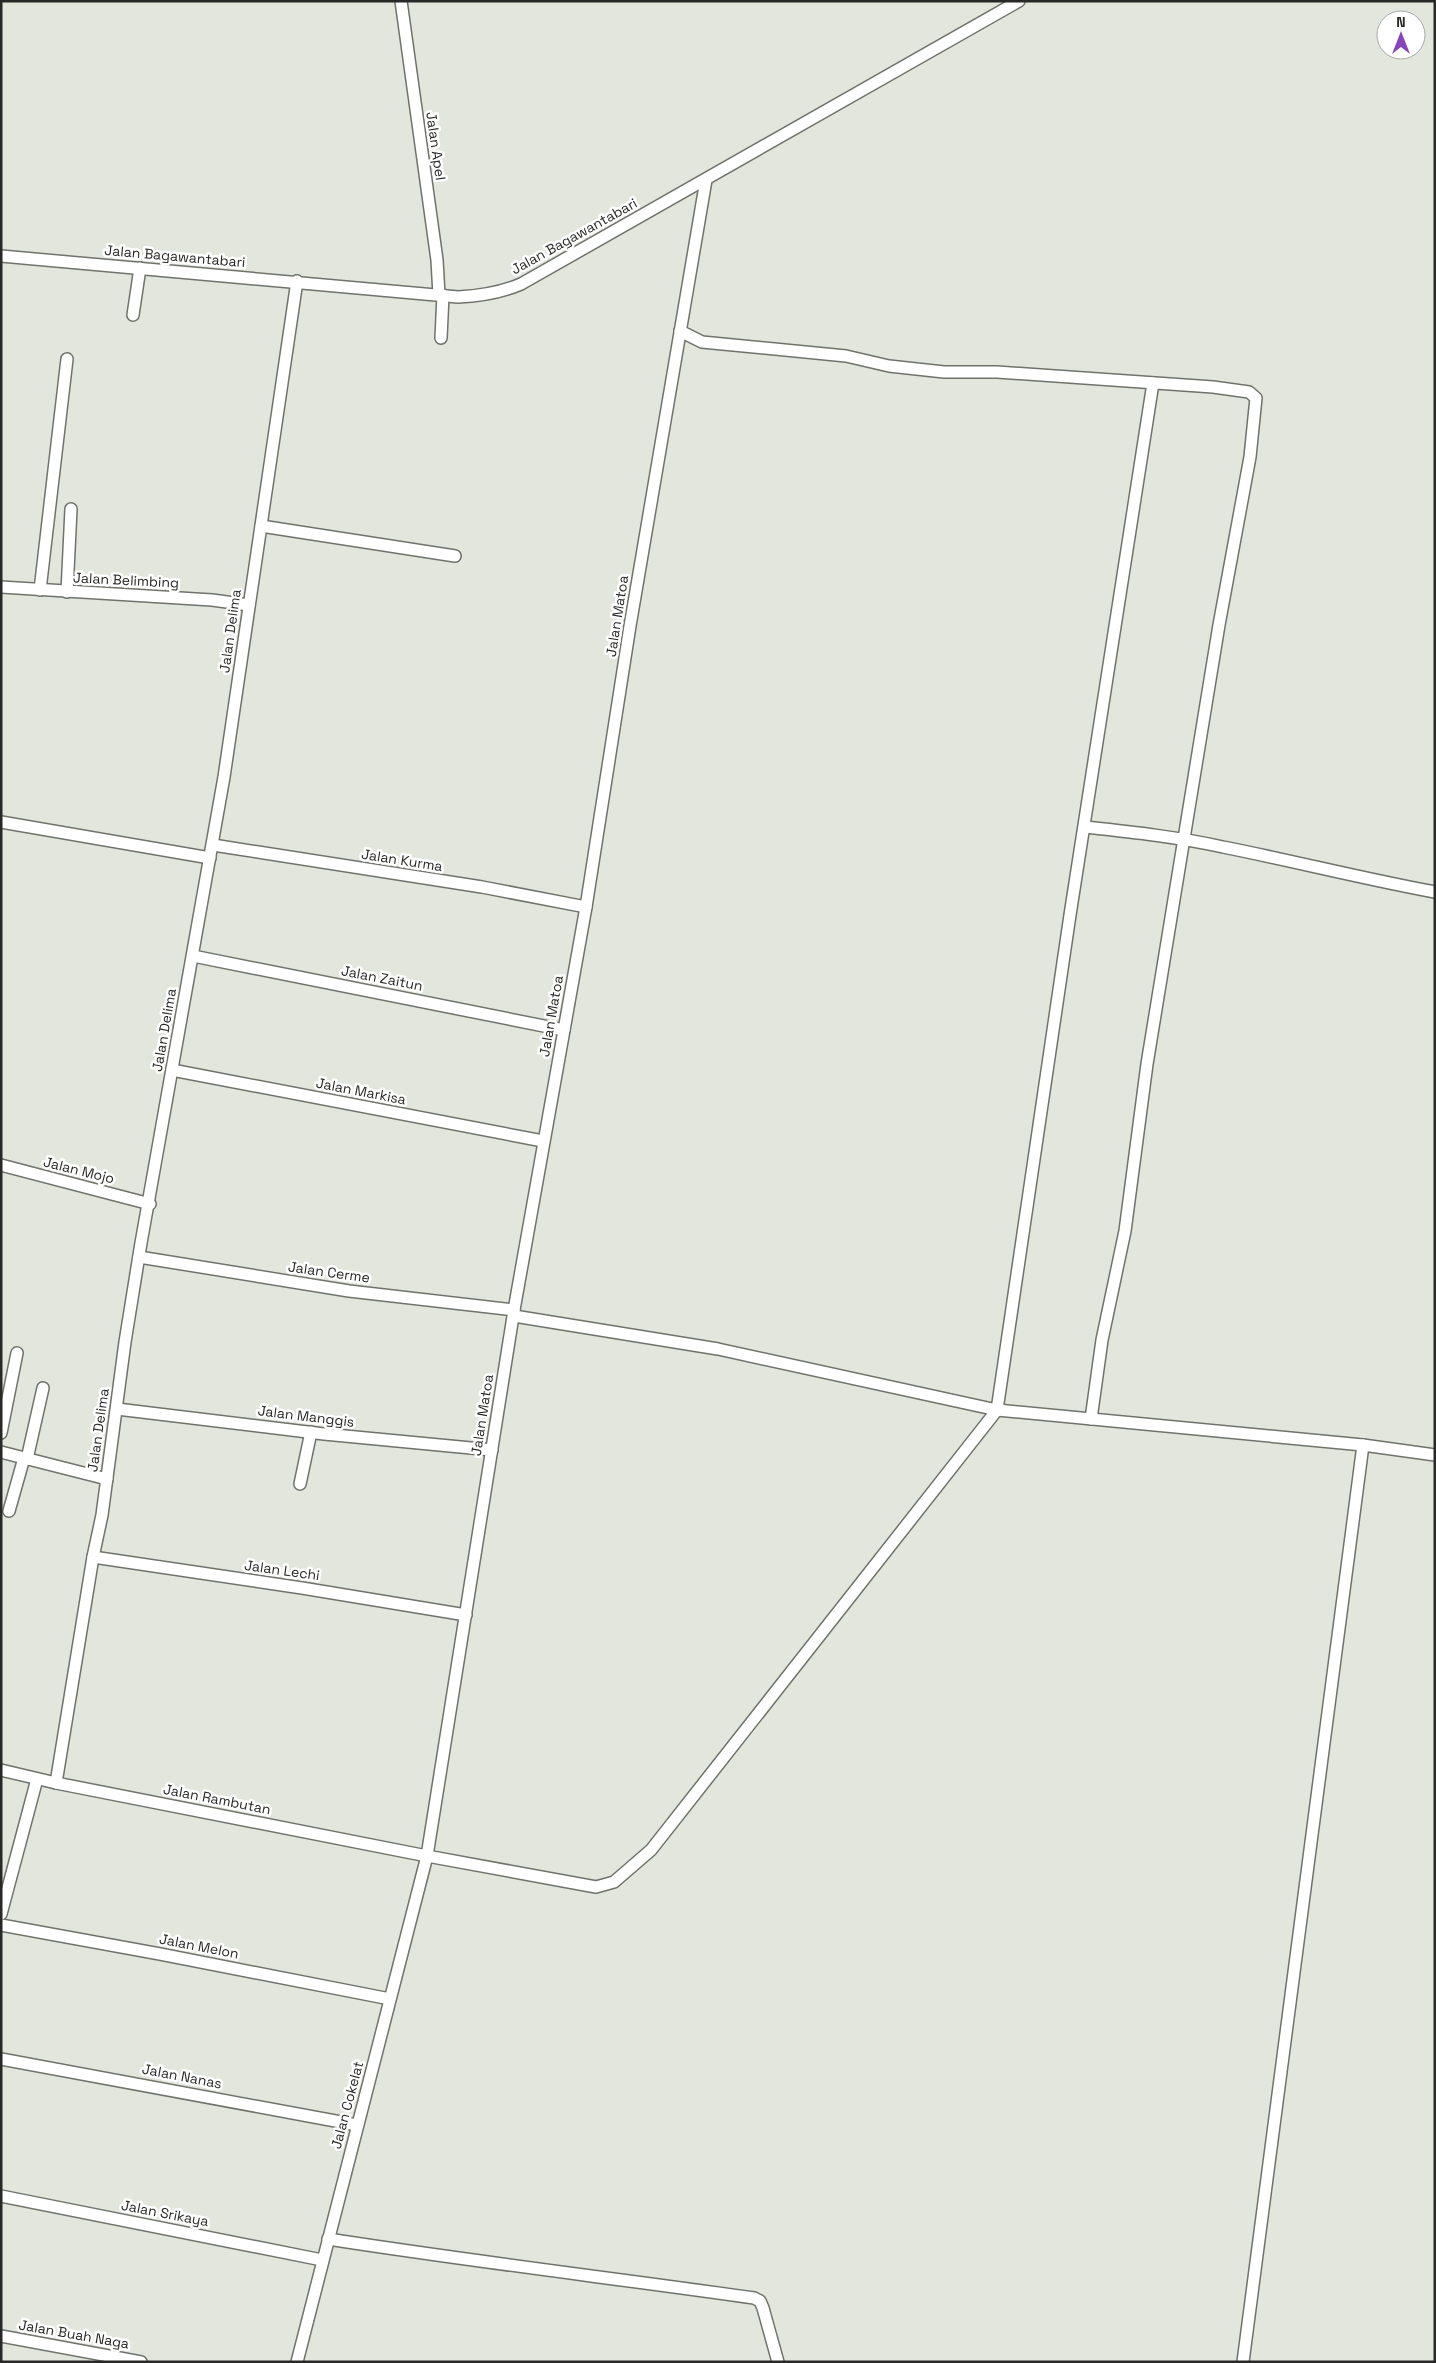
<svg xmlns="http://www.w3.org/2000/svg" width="1436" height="2363" font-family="'Space Grotesk',sans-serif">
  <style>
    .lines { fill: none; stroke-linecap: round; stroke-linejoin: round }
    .minor-casing { stroke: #6f736b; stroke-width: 14 }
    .minor { stroke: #fff; stroke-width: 11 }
    .labels { text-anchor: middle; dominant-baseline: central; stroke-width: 5; stroke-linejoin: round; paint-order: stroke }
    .street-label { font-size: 14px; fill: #282926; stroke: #fff }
  </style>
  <rect width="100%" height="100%" fill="#e2e6dd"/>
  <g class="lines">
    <g class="minor-casing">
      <g id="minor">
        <path d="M401,1l36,259 2,35"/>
        <path d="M1,256l457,41c22,-1 42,-4 63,-13l498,-283"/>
        <path d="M133,315l7,-47"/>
        <path d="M680,331l22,11 144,14 43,10 55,6h53l216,15 36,5 7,6 -6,59 -31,168 -72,439 -22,167 -23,109 -11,79"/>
        <path d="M441,338l2,-43"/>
        <path d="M261,526l194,30"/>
        <path d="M1,587l211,13 37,5"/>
        <path d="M40,590l27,-231"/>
        <path d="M67,592l4,-83"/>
        <path d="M1,822l209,36"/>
        <path d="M1085,827c46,5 93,10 138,20 71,14 141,32 212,45"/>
        <path d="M213,845l269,42 104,20"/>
        <path d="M193,956l371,74"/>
        <path d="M172,1070l371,71"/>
        <path d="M1,1165l149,39"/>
        <path d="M139,1257l210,34 165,19"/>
        <path d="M514,1316l204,33 279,61 366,35 72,10"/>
        <path d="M117,1409l207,25 168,16"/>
        <path d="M1,1433l16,-80"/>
        <path d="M1,1452l106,27"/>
        <path d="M27,1459l16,-71"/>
        <path d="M300,1484l11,-52"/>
        <path d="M9,1511l15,-53"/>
        <path d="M93,1557l209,31 164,27"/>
        <path d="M1,1770l55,13 371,73 169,31 18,-5 37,-32 346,-440 73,-495 83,-532"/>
        <path d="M56,1783l37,-226 9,-42 23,-173 16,-99 83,-466 73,-496"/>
        <path d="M1,1914l36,-135"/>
        <path d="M1,1925l159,29 230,45"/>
        <path d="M1,2059l356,66"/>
        <path d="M1,2196l321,64"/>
        <path d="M328,2239c141,22 284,39 426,59l6,3 3,7 15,54"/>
        <path d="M1,2336l140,26"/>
        <path d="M297,2362l130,-506 87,-546 72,-403 44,-281 76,-446"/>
        <path d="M1243,2362l120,-917"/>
      </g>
    </g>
    <use href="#minor" class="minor"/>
  </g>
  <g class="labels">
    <g class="street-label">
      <text transform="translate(436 146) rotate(82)">Jalan Apel</text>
      <text transform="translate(574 236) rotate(-29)">Jalan Bagawantabari</text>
      <text transform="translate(175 256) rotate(5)">Jalan Bagawantabari</text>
      <text transform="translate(126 580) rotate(3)">Jalan Belimbing</text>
      <text transform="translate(617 616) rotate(-81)">Jalan Matoa</text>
      <text transform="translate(230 631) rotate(-82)">Jalan Delima</text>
      <text transform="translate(402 860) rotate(9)">Jalan Kurma</text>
      <text transform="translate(382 978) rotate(11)">Jalan Zaitun</text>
      <text transform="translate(551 1016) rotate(-80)">Jalan Matoa</text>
      <text transform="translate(164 1030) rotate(-80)">Jalan Delima</text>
      <text transform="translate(361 1091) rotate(11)">Jalan Markisa</text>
      <text transform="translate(79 1170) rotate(14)">Jalan Mojo</text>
      <text transform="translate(329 1272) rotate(8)">Jalan Cerme</text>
      <text transform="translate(482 1415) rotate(-81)">Jalan Matoa</text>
      <text transform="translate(306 1416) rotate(7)">Jalan Manggis</text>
      <text transform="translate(98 1430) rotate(-82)">Jalan Delima</text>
      <text transform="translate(282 1570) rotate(8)">Jalan Lechi</text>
      <text transform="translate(217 1799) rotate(11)">Jalan Rambutan</text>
      <text transform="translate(199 1946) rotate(11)">Jalan Melon</text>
      <text transform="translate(182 2076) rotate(11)">Jalan Nanas</text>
      <text transform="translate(347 2105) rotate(-75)">Jalan Cokelat</text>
      <text transform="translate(165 2213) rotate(11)">Jalan Srikaya</text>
      <text transform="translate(74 2334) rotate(10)">Jalan Buah Naga</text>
    </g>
  </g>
  <rect width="1436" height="2363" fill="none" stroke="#282926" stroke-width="5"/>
  <g transform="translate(1401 35)"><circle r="24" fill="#ffffff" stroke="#a9a9a8"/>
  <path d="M0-4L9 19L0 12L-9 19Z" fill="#8845ba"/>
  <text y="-8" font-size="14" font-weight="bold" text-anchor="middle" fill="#282926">N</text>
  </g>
</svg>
